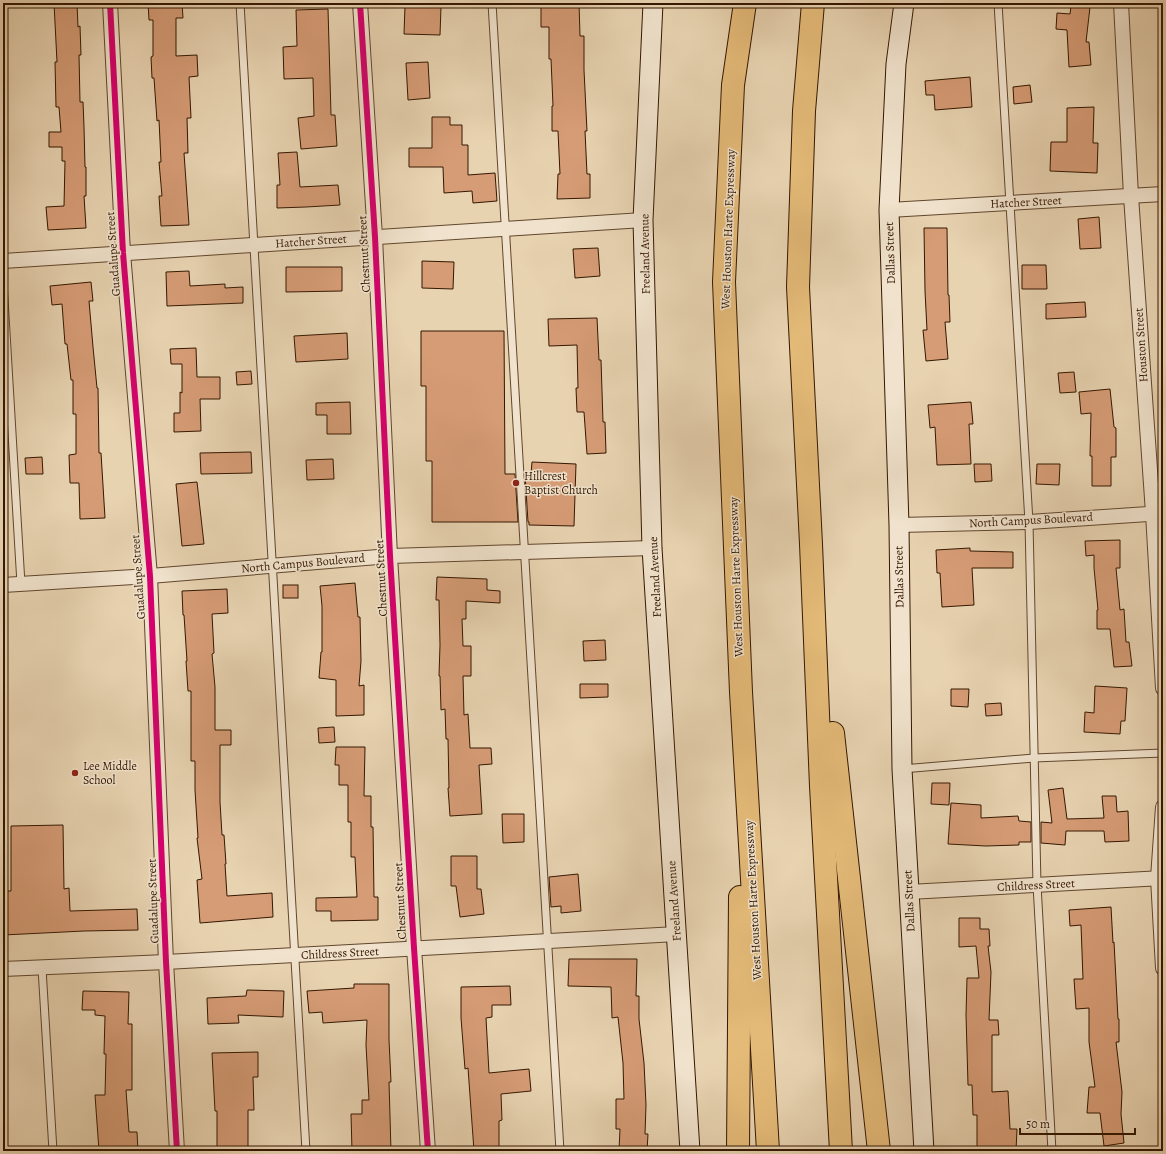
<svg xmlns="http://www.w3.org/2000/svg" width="1166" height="1154" font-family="Alegreya,serif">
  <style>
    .building { fill: #d69c76; stroke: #341701 }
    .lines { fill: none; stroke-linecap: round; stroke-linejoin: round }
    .service-casing { stroke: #61462d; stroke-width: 9 }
    .minor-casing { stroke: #61462d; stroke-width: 16 }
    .secondary-casing { stroke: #341701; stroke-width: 21 }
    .motorway-casing { stroke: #341701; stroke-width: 24 }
    .service { stroke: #f0e2cc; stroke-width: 7 }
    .minor { stroke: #f0e2cc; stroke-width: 14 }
    .secondary { stroke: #f0e2cc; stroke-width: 19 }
    .motorway { stroke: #e4ba78; stroke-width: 22 }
    .cycleway-casing { stroke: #f0e2cc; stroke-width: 8 }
    .cycleway { stroke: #d6006c; stroke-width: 6 }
    .poi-dot { fill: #8f2418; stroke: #f0e2cc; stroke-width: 1.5 }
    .labels { text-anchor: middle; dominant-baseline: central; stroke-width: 3; stroke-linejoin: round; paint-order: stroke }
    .street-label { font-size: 12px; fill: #341701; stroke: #f0e2cc }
    .poi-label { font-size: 12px; fill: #341701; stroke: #f0e2cc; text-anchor: start }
  </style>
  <rect width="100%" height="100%" fill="#e8d3b1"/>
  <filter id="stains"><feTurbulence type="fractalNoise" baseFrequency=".005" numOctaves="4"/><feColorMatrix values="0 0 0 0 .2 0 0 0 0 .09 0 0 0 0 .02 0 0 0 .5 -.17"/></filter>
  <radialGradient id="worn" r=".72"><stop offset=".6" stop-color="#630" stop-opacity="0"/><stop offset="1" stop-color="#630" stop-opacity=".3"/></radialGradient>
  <g class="building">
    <path d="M54,3h23l1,24 2,-1 1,29h-2l1,47h3l1,25 1,40h1v29h-2l2,32 -38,2 -2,-23 18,-1 1,-45h-3v-14h-13v-15h12l-2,-25h-3l-1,-45h2z"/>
    <path d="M148,3h34l1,15h-7v38l21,-1 1,21 -9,1 2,41h-4l1,35h-4l5,72 -28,1 -2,-30h3l-3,-34h2l-2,-42 -2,1 -3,-43h-2l-1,-21 2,-1v-36h-4z"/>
    <path d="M558,3h21l1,33h4v34l3,61h-2l2,43h3v24l-33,1 1,-25h2l-2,-43h-6v-25h1l-2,-47h-2v-32h-8v-22l17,-1z"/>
    <path d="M405,6l36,1 -1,28 -36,-1z"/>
    <path d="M1071,6l19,1 -4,35h3l2,23 -22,2 -2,-37 -11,-1 1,-16 13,1z"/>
    <path d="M328,9l3,106h4l2,31 -36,3 -3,-31 16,-2 -1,-38 -29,1 -1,-32 14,-1 -1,-36z"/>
    <path d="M428,62l2,36 -22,2 -2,-37z"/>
    <path d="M970,77l2,30 -37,3 -1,-15h-8l-1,-14z"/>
    <path d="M1030,85l2,17 -18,2 -1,-17z"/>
    <path d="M1094,107l-1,36h5l-1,30 -47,-2 1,-29h16v-34z"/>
    <path d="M432,117h18v8h12v20h6v30l27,-2 2,28 -24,2 -1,-12 -28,2 -1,-26h-34v-19h23z"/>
    <path d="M297,152l3,35 38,-2 2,20 -34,2 -29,1v-23h3l-2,-32z"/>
    <path d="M1099,217l2,31 -21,1 -2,-30z"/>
    <path d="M924,228h23l1,67h1l1,27h-5l3,37 -22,2 -3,-31h4l-2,-39z"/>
    <path d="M598,248l2,28 -25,2 -2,-29z"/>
    <path d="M422,261l32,1 -1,27 -31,-1z"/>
    <path d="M1022,265h24l1,24h-25z"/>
    <path d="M286,267h56v24l-56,1z"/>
    <path d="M189,271l1,15 35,-2v4l18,-1v16l-76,3 -1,-34z"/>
    <path d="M91,282l2,19h-4l4,46 4,41h1l1,65h2l4,65 -25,1 -1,-36h-9l-1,-28 7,-1v-40h-3v-34h-2l-4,-36h-2l-3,-40 -10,1 -2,-19z"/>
    <path d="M1085,302l1,15 -40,2v-15z"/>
    <path d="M597,318l2,42h2l2,62h2l1,31 -19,1 -3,-42h-7l-1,-24h2l-1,-43 -28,1 -1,-27z"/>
    <path d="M421,331h83l1,143h10l3,48h-86v-61h-6v-75h-5z"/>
    <path d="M347,333l1,26 -52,3 -2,-26z"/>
    <path d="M196,348l1,29h23v22h-20l1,32 -27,1v-19h6v-21l2,1v-29h-11l-1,-15z"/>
    <path d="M251,371l1,13 -15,1 -1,-13z"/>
    <path d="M1074,372l2,20 -16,1 -2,-20z"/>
    <path d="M1110,389l4,38 2,1v29h-5v29h-19v-30h-2l1,-43 -10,1 -2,-22z"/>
    <path d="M350,402l1,32h-24v-19h-11v-12z"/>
    <path d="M971,402l2,22h-4l2,40 -34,1 -2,-38 -5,1 -2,-23z"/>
    <path d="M251,452l1,21 -51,1 -1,-21z"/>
    <path d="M42,457l1,17h-17l-1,-16z"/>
    <path d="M333,459l1,20 -27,1 -1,-20z"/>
    <path d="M532,462l44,2 -2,62 -45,-1v-3h-1l-3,-48h6z"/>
    <path d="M974,464h17l1,17 -17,1z"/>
    <path d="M1037,464h23l-1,21 -23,-1z"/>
    <path d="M197,482l7,62 -22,2 -6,-62z"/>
    <path d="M1120,540v28h-4l4,42 4,-1 2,33h3l3,24 -18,1 -4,-38h-13v-19h1l-4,-42v-13l-8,1 -1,-15z"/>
    <path d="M970,548v3l43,1v16h-41l2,37 -32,2 -2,-34h-3l-1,-23z"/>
    <path d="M437,577l50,2v11l13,1v12l-34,-2v18h-4l1,27h8v30h-8l1,39 4,-1 2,34h21l1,16 -13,1 3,49 -32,2 -2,-28h1l-1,-49h-2l-1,-30 -4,1 -1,-34h-1l1,-31 -1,-45h-3z"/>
    <path d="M355,583l3,34h2l1,44 -2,25 5,-1v30l-28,1v-36l-17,-2 2,-26h1v-46l-2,-20z"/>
    <rect x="283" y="585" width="15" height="13"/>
    <path d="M227,589l1,24 -16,1 2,39 -2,1 3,33v43h16v15h-11v57l2,33h2l2,29h-1l2,32 45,-3 1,24 -73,6 -3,-43 5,-1 -5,-41h1l-3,-48v-29h-4v-70h-3l-2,-30h1l-3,-46h-1l-1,-24z"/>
    <path d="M605,640l1,20 -22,1 -1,-20z"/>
    <path d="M580,684h28v13l-28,1z"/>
    <path d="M1095,686l32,2 -2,33h-4l-1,13 -36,-2 1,-20 9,1z"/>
    <path d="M951,689h18l-1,18 -17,-1z"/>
    <path d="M1001,703l1,12 -16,1 -1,-12z"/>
    <path d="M334,727l1,15 -16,1 -1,-15z"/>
    <path d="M336,747h29l-1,49h7v31h2l1,70h4v23l-47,1v-10h-15v-13l41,-1 -2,-40h-4v-35h-3v-37h-9v-20h-4z"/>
    <path d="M932,783h18l-1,22 -18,-1z"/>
    <path d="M1063,788l4,31 37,-1 -2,-22h14l1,16 11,-1 1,30 -24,1 -1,-11h-38l-1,14 -24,-2v-21l11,1 -4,-33z"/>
    <path d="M951,803l30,2v13l37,-2 1,5 12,1v20h-12v3l-33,1 -38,-2z"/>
    <path d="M502,814h22v28l-21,1z"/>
    <path d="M63,825l1,64 5,-1 1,23 67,-2 1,21 -54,1 -81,4v-44h8v-65z"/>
    <path d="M451,856h26v33h4l3,25 -24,3 -4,-31h-5z"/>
    <path d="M578,874l3,37 -20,2v-7l-10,1 -2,-30z"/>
    <path d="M1111,907l2,36 1,-1 4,77h1v23h-3l6,50 -1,22 3,29 -20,3 -4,-33h-13l2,-26h6l-6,-45v-34l-13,1 -2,-30h9l-2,-54 -11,1 -1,-16z"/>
    <path d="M959,918h21v11h9l1,17h-2l3,26 -2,48h9l1,15h-7v57l16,-1 2,38h7l-1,22h-39v-36h-4l-1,-30h-4l-2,-70 1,-37h12l-3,-32 -17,1z"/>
    <path d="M569,959h68l-1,37h3v23l5,44 2,42 -1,29h3l-1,17h-28l1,-22h-4v-30h8l-1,-36 -5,-46 -6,1 -1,-31 -43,-1z"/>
    <path d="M354,984h35v56l2,42h-2l2,69h-39l-1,-37h11v-14h7l-3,-55 1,-25 -44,3 -1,-11 -13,1 -2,-22 47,-3z"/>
    <path d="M510,986l1,19h-19v12l-6,1 3,55 40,-4 2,22 -30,3 1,26 -3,1v30h-25l-6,-83 -3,1 -4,-51v-31z"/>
    <path d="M247,990l37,1 -1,26 -45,-2 1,8 -31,1 -1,-26 39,-2z"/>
    <path d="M83,991l46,1 -1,32h4v66h-6l3,42h8l1,19h-39l-4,-56h10l1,-41h-2l1,-38 -10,-1v-5h-13z"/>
    <path d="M258,1052v25h-5l1,33h-6v41h-31v-40h-2l-3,-58z"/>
  </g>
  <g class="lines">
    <g class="service-casing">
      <g id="service">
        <path d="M240,3l66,1148"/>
        <path d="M492,3l68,1148"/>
        <path d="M998,3l31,519 8,363 15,266"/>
        <path d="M3,282l18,302"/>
        <path d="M902,769l132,-11 129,-5"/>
        <path d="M42,968l11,183"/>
      </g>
    </g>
    <g class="minor-casing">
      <g id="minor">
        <path d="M110,3l13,250 27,323 16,386 11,189"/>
        <path d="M360,3l15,234 15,319 24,392 14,203"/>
        <path d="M1121,3l10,193 22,317 10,175"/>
        <path d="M889,210l274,-16"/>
        <path d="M3,261l640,-41"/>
        <path d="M899,525l130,-3 134,-9"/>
        <path d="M3,585l147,-9 240,-20 262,-8"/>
        <path d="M1163,807l-5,71 5,90"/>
        <path d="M909,892l254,-14"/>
        <path d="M3,969l163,-7 511,-28"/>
      </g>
    </g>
    <g class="secondary-casing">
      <g id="secondary">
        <path d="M653,3l-10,217 9,328 38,603"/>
        <path d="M904,3l-8,61 -7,146 10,315 3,244 22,382"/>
      </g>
    </g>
    <g class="motorway-casing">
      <g id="motorway">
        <path d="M745,3l-12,82 -9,197 17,410 27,459"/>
        <path d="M813,3l-9,108 -6,176 13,257 10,242 20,365"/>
        <path d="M833,733l46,418"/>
        <path d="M738,1151l2,-254"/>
      </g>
    </g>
    <use href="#service" class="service"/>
    <use href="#minor" class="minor"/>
    <use href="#secondary" class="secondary"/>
    <use href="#motorway" class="motorway"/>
    <g class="cycleway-casing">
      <g id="cycleway">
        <path d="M110,3l13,250 27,323 16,386 11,189"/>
        <path d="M360,3l15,234 15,319 24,392 14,203"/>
      </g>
    </g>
    <use href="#cycleway" class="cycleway"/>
  </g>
  <g class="poi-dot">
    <circle cx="516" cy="483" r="4"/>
    <circle cx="75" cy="773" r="4"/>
  </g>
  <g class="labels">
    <g class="street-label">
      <text transform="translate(1026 202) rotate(-3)">Hatcher Street</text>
      <text transform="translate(728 229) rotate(-88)">West Houston Harte Expressway</text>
      <text transform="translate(311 241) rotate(-4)">Hatcher Street</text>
      <text transform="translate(890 253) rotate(-92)">Dallas Street</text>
      <text transform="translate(113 254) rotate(-94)">Guadalupe Street</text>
      <text transform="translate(364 254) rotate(-93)">Chestnut Street</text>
      <text transform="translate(645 254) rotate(-91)">Freeland Avenue</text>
      <text transform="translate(1141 345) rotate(-94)">Houston Street</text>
      <text transform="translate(1031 520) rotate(-3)">North Campus Boulevard</text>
      <text transform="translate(303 563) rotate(-5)">North Campus Boulevard</text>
      <text transform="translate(138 577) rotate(-94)">Guadalupe Street</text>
      <text transform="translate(655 577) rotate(-93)">Freeland Avenue</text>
      <text transform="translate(736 577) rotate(-92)">West Houston Harte Expressway</text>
      <text transform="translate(899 577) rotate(-91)">Dallas Street</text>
      <text transform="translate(381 578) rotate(-93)">Chestnut Street</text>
      <text transform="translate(1036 885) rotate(-3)">Childress Street</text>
      <text transform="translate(753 900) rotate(-93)">West Houston Harte Expressway</text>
      <text transform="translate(153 901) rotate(-92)">Guadalupe Street</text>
      <text transform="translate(400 901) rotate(-93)">Chestnut Street</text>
      <text transform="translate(674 901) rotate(-94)">Freeland Avenue</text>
      <text transform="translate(909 901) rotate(-93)">Dallas Street</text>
      <text transform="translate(340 953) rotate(-3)">Childress Street</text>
    </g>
    <g class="poi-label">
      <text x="524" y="476">Hillcrest<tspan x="524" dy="14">Baptist Church</tspan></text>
      <text x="83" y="766">Lee Middle<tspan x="83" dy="14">School</tspan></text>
    </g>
  </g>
  <rect width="1166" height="1154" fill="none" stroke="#e8d3b1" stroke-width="16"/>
  <rect x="4" y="4" width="1158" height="1146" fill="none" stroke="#341701" stroke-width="2"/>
  <rect x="8" y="8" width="1150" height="1138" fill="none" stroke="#341701"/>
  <path d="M1020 1128v6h115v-6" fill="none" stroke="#341701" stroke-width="2"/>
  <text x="1026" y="1128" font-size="12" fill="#341701" stroke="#f0e2cc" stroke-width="3" paint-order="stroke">50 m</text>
  <rect width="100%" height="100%" filter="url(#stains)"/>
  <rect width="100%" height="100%" fill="url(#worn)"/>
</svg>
